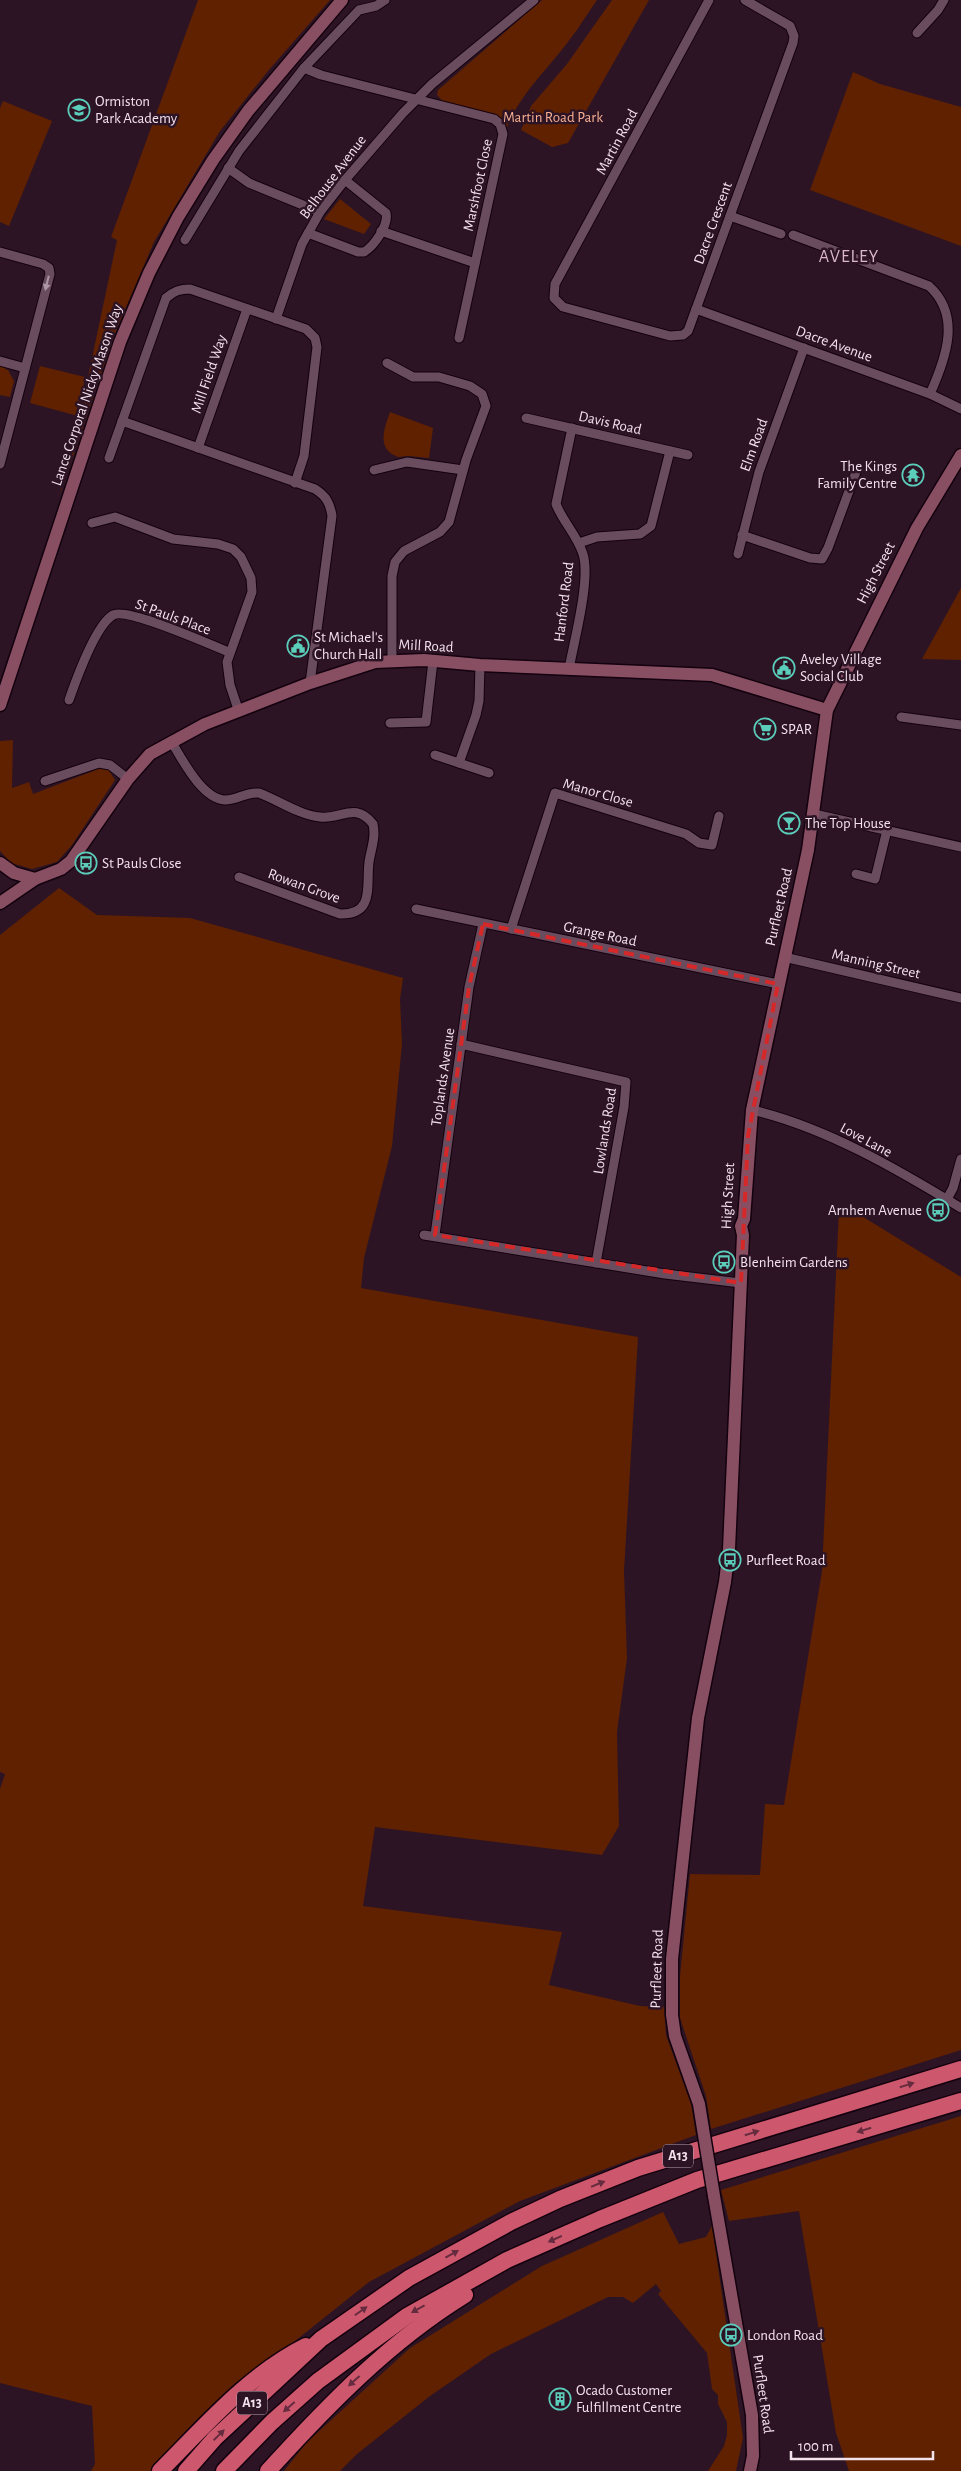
<svg xmlns="http://www.w3.org/2000/svg" width="961" height="2471" font-family="'Alegreya Sans',sans-serif">
  <style>
    .green { fill: #5f2100 }
    .lines { fill: none; stroke-linecap: round; stroke-linejoin: round }
    .street-casing { stroke: #14010e; stroke-width: 11 }
    .secondary-casing { stroke: #14010e; stroke-width: 15 }
    .highway-casing { stroke: #14010e; stroke-width: 19 }
    .street { stroke: #6a4c5f; stroke-width: 9 }
    .secondary { stroke: #884f63; stroke-width: 12 }
    .highway { stroke: #cd576c; stroke-width: 16 }
    .secondary-bridge-casing { stroke: #14010e; stroke-width: 15; stroke-linecap: butt }
    .secondary-bridge { stroke: #884f63; stroke-width: 12 }
    .oneway { fill: #ae96a6 }
    .oneway2 { fill: #652b3e }
    .marked { fill: none; stroke: #d62828; stroke-width: 4; stroke-dasharray: 10 6; stroke-linejoin: round }
    .labels { text-anchor: middle; dominant-baseline: central; stroke-width: 5; stroke-linejoin: round; paint-order: stroke }
    .shield { fill: #2d1425; stroke: #b8a4b0; stroke-width: 1 }
    .shield-label { font-size: 14px; font-weight: bold; fill: #f3e1ec }
    .poi-label { font-size: 15px; fill: #f3e1ec; stroke: #2d1425; text-anchor: start }
    .park-label { font-size: 15px; fill: #f6af92; stroke: #2d1425 }
    .street-label { font-size: 15px; fill: #f3e1ec; stroke: #2d1425 }
    .quarter-label { font-size: 18px; letter-spacing: 1px; fill: #d9b6cc; stroke: #2d1425 }
  </style>
  <rect width="100%" height="100%" fill="#2d1425"/>
  <g class="green">
    <path d="M198,0h132l-62,71 -48,60 -66,111 -36,84 -59,171 15,-54 43,-203 -6,-3z"/>
    <path d="M542,0h55c-10,14 -18,28 -29,42 -22,29 -47,51 -61,85l-10,-11 -57,-14 1,-3 -4,-4 1,-5z"/>
    <path d="M612,0h37l-81,143 -16,4 -31,-17 10,-24 36,-42z"/>
    <path d="M853,72l27,12 81,23v139l-151,-56z"/>
    <path d="M3,101l49,20 -43,105 -9,-4v-114z"/>
    <path d="M340,199l31,25 -7,10 -40,-15z"/>
    <path d="M0,365l6,1 -1,3 3,1 6,11 -4,16 -10,-2z"/>
    <path d="M40,366l45,11 -7,39 -48,-13z"/>
    <path d="M390,412l43,16 -4,30 -20,-2 -11,1c-22,-8 -14,-28 -8,-45z"/>
    <path d="M961,588v72l-39,-1z"/>
    <path d="M13,740l-1,48 17,-6 4,12 68,-26 7,1 7,11 -43,65 -15,17 -25,7 -21,-6 -11,-12v-110z"/>
    <path d="M59,888l38,27 93,3 213,60 -3,21 2,45 -10,102 -28,112 -3,30 277,49 -14,234 3,87 -10,74 2,94 -17,29 -227,-28 -12,79 199,26 -13,53 91,21 24,1 2,28 25,69 5,31 -176,66 -151,81 -138,110 -74,79h-66l4,-7 -3,-58 -92,-23v-594l5,-15 -5,-2v-837z"/>
    <path d="M839,1210l21,5 101,62v773l-250,79 -5,-33 -26,-78v-42l10,-102 70,1 5,-71 19,1 38,-234z"/>
    <path d="M961,2116v355h-112l-13,-38 -37,-222 -70,10 -8,-31z"/>
    <path d="M663,2212l16,32 27,-7 6,-11 31,212 -7,33h-28l16,-25 3,-11v-13l-9,-18v-9l-6,-6 -5,-36 -49,-59 3,-3 -5,-7 -23,19 -10,-6h-15l-117,57 -61,42 -73,58 -17,17h-56l22,-28 104,-95 132,-82z"/>
  </g>
  <g class="lines">
    <g class="street-casing">
      <g id="street">
        <path d="M709,0l-154,284 -1,14 9,9 107,29 13,-1 5,-4 105,-288 1,-7 -4,-10 -45,-26"/>
        <path d="M917,33l21,-23 6,-10"/>
        <path d="M304,68l55,-58 17,-4 9,-6"/>
        <path d="M228,168l21,15 71,29"/>
        <path d="M730,216l51,18"/>
        <path d="M381,231l94,32"/>
        <path d="M308,233l50,19h6c10,-6 25,-27 22,-39l-41,-33"/>
        <path d="M793,235l136,51c32,29 18,70 1,108"/>
        <path d="M185,240l54,-89 65,-83 17,7 173,44 6,5 3,10 -44,204"/>
        <path d="M0,252l43,12 6,4 1,6 -50,190"/>
        <path d="M696,309l234,85 31,15"/>
        <path d="M276,319l26,-75 18,-32 25,-32 58,-67 29,-29 102,-84"/>
        <path d="M0,361l25,7"/>
        <path d="M387,363l26,14h26l31,9 12,8 4,12 -20,54 -17,62 -9,10 -36,19 -9,11 -3,14v84"/>
        <path d="M526,418l162,37"/>
        <path d="M122,421l193,68c11,7 15,14 17,27l-22,167"/>
        <path d="M198,448l49,-139"/>
        <path d="M109,458l57,-160c8,-7 14,-9 24,-9l116,40 9,9 2,9 -13,109 -9,27"/>
        <path d="M374,470l33,-8 56,8"/>
        <path d="M92,523l23,-6 58,22 45,5 15,5 8,8 10,21 1,14 -25,70 3,23 9,27"/>
        <path d="M742,535l68,23 12,1 6,-11 28,-76"/>
        <path d="M579,543l18,-6 43,-3 11,-8 19,-75"/>
        <path d="M738,554l21,-82 45,-124"/>
        <path d="M480,665l-1,36 -3,14 -17,48 30,10"/>
        <path d="M569,669c5,-28 22,-90 14,-115 -6,-19 -20,-32 -27,-50l16,-76"/>
        <path d="M69,700c7,-20 27,-75 44,-85 14,-8 98,30 116,37"/>
        <path d="M901,717l60,8"/>
        <path d="M390,723l36,-1 7,-61"/>
        <path d="M171,741c11,18 31,58 54,59 12,0 21,-8 34,-7 19,7 40,22 61,24 21,3 35,-16 53,7 3,14 -2,25 -4,38 -3,24 6,53 -29,52l-101,-37"/>
        <path d="M435,755l24,8"/>
        <path d="M45,781l54,-18 11,2 18,14"/>
        <path d="M814,814l147,33"/>
        <path d="M856,874l19,5 12,-49"/>
        <path d="M416,909l362,75"/>
        <path d="M511,929l44,-136 131,41 13,9 13,2 7,-29"/>
        <path d="M784,957l177,41"/>
        <path d="M461,1044l165,38 -2,25 -28,156"/>
        <path d="M752,1110c73,17 145,59 209,98"/>
        <path d="M947,1199l6,-11 8,-29"/>
        <path d="M424,1235l241,39 76,9"/>
        <path d="M435,1235l34,-248 14,-63"/>
      </g>
    </g>
    <g class="secondary-casing">
      <g id="secondary">
        <path d="M0,705l120,-363 29,-69 29,-56 35,-57 35,-49 94,-111"/>
        <path d="M0,863l14,10 21,6"/>
        <path d="M0,903l35,-24 26,-10 10,-8 57,-82 22,-25 55,-30 105,-41 65,-21 49,-2 56,5 232,10 115,35"/>
        <path d="M703,2129l-4,-25 -24,-68 -3,-21v-56l26,-241 27,-136 4,-33 14,-314 -2,-9 3,-7 8,-109 56,-260 19,-140 90,-182 44,-73"/>
        <path d="M714,2196l38,219 1,41 -3,15"/>
      </g>
    </g>
    <g class="highway-casing">
      <g id="highway">
        <path d="M160,2471c45,-45 88,-96 146,-125"/>
        <path d="M186,2471l29,-33 106,-99 88,-61 102,-56 49,-23 78,-31 323,-99"/>
        <path d="M224,2471l48,-49 46,-41 89,-65 100,-56 93,-41 97,-39 264,-79"/>
        <path d="M268,2471c60,-66 121,-129 197,-176"/>
      </g>
    </g>
    <use href="#street" class="street"/>
    <use href="#secondary" class="secondary"/>
    <use href="#highway" class="highway"/>
    <g class="secondary-bridge-casing">
      <path id="secondary-bridge" d="M703,2129l11,67"/>
    </g>
    <use href="#secondary-bridge" class="secondary-bridge"/>
  </g>
  <defs><path id="oneway-solid" d="M-6-.8H1V-3.2L6.5 0L1 3.2V.8H-6Z" transform="scale(1.25)"/></defs>
  <use class="oneway" href="#oneway-solid" transform="translate(47 283) rotate(104)"/>
  <g class="oneway2">
    <use href="#oneway-solid" transform="translate(907 2085) rotate(-17)"/>
    <use href="#oneway-solid" transform="translate(864 2130) rotate(163)"/>
    <use href="#oneway-solid" transform="translate(752 2133) rotate(-17)"/>
    <use href="#oneway-solid" transform="translate(598 2184) rotate(-22)"/>
    <use href="#oneway-solid" transform="translate(555 2239) rotate(156)"/>
    <use href="#oneway-solid" transform="translate(452 2254) rotate(-29)"/>
    <use href="#oneway-solid" transform="translate(418 2309) rotate(151)"/>
    <use href="#oneway-solid" transform="translate(361 2311) rotate(-35)"/>
    <use href="#oneway-solid" transform="translate(354 2381) rotate(138)"/>
    <use href="#oneway-solid" transform="translate(289 2407) rotate(139)"/>
    <use href="#oneway-solid" transform="translate(219 2435) rotate(-44)"/>
  </g>
  <path class="marked" d="M483,924l295,60 -30,152 -7,147 -306,-48 34,-248z"/>
  <defs>
    <g id="school-ring" transform="scale(1.125)"><circle r="9.5" fill="#2d1425" stroke="#5bcebb" stroke-width="1.5"/><path d="M0-5L7-2L0 1L-7-2ZM-4 1L0 2.5L4 1V4Q0 6-4 4Z" fill="#5bcebb"/></g>
    <g id="temple-ring" transform="scale(1.125)"><circle r="9.5" fill="#2d1425" stroke="#5bcebb" stroke-width="1.5"/><path d="M0-6L5-2H3V0L6.5 2.5H4V6H1.5V3h-3V6H-4V2.5H-6.5L-3 0V-2H-5Z" fill="#5bcebb"/></g>
    <g id="civic-ring" transform="scale(1.125)"><circle r="9.5" fill="#2d1425" stroke="#5bcebb" stroke-width="1.5"/><path d="M-.6-6.5H3V-4.5H.6V-3L4-1V1h2V6H-6V1h2V-1L-.6-3ZM-1.2 2.5V6h2.4V2.5Z" fill="#5bcebb"/></g>
    <g id="supermarket-ring" transform="scale(1.125)"><circle r="9.5" fill="#2d1425" stroke="#5bcebb" stroke-width="1.5"/><path d="M-6-5.5h2.5l.6 2H6L4.5 2H-2.5L-4.4-4H-6ZM-1.5 3.2a1.3 1.3 0 1 0 .1 0ZM3 3.2a1.3 1.3 0 1 0 .1 0Z" fill="#5bcebb"/></g>
    <g id="bar-ring" transform="scale(1.125)"><circle r="9.5" fill="#2d1425" stroke="#5bcebb" stroke-width="1.5"/><path d="M-6-5H6L.8 .8V4.5H3.5V6h-7V4.5H-.8V.8Z" fill="#5bcebb"/></g>
    <g id="bus-ring" transform="scale(1.125)"><circle r="9.5" fill="#2d1425" stroke="#5bcebb" stroke-width="1.5"/><path d="M-5-6H5V4H4V6H2V4H-2V6H-4V4H-5ZM-3.5-4V0h7V-4ZM-3.5 1.2v1.5H-2V1.2ZM2 1.2v1.5H3.5V1.2Z" fill="#5bcebb"/></g>
    <g id="building-ring" transform="scale(1.125)"><circle r="9.5" fill="#2d1425" stroke="#5bcebb" stroke-width="1.5"/><path d="M-4-6H4V6H1V3H-1V6H-4ZM-2.5-4.3h1.7v1.8h-1.7ZM.8-4.3h1.7v1.8H.8ZM-2.5-1h1.7V.8h-1.7ZM.8-1h1.7V.8H.8Z" fill="#5bcebb"/></g>
  </defs>
  <g fill-rule="evenodd">
    <use href="#school-ring" x="79" y="110"/>
    <use href="#temple-ring" x="913" y="475"/>
    <use href="#civic-ring" x="298" y="646"/>
    <use href="#civic-ring" x="784" y="668"/>
    <use href="#supermarket-ring" x="765" y="729"/>
    <use href="#bar-ring" x="789" y="823"/>
    <use href="#bus-ring" x="86" y="863"/>
    <use href="#bus-ring" x="938" y="1210"/>
    <use href="#bus-ring" x="724" y="1262"/>
    <use href="#bus-ring" x="730" y="1560"/>
    <use href="#bus-ring" x="731" y="2335"/>
    <use href="#building-ring" x="560" y="2399"/>
  </g>
  <g class="labels">
    <g class="shield">
      <rect x="663" y="2144.5" width="30" height="23" rx="4"/>
      <rect x="237" y="2391.5" width="30" height="23" rx="4"/>
    </g>
    <g class="shield-label">
      <text x="678" y="2156">A13</text>
      <text x="252" y="2403">A13</text>
    </g>
    <g class="poi-label">
      <text x="95" y="101">Ormiston<tspan x="95" dy="17">Park Academy</tspan></text>
      <text x="897" y="466" text-anchor="end">The Kings<tspan x="897" dy="17">Family Centre</tspan></text>
      <text x="314" y="637">St Michael's<tspan x="314" dy="17">Church Hall</tspan></text>
      <text x="800" y="659">Aveley Village<tspan x="800" dy="17">Social Club</tspan></text>
      <text x="781" y="729">SPAR</text>
      <text x="805" y="823">The Top House</text>
      <text x="102" y="863">St Pauls Close</text>
      <text x="922" y="1210" text-anchor="end">Arnhem Avenue</text>
      <text x="740" y="1262">Blenheim Gardens</text>
      <text x="746" y="1560">Purfleet Road</text>
      <text x="747" y="2335">London Road</text>
      <text x="576" y="2390">Ocado Customer<tspan x="576" dy="17">Fulfillment Centre</tspan></text>
    </g>
    <g class="park-label">
      <text x="553" y="117">Martin Road Park</text>
    </g>
    <g class="street-label">
      <text transform="translate(617 142) rotate(-62)">Martin Road</text>
      <text transform="translate(333 177) rotate(-53)">Belhouse Avenue</text>
      <text transform="translate(478 185) rotate(-78)">Marshfoot Close</text>
      <text transform="translate(713 223) rotate(-70)">Dacre Crescent</text>
      <text transform="translate(834 344) rotate(20)">Dacre Avenue</text>
      <text transform="translate(209 374) rotate(-71)">Mill Field Way</text>
      <text transform="translate(87 395) rotate(-71)">Lance Corporal Nicky Mason Way</text>
      <text transform="translate(610 423) rotate(13)">Davis Road</text>
      <text transform="translate(754 445) rotate(-70)">Elm Road</text>
      <text transform="translate(876 573) rotate(-63)">High Street</text>
      <text transform="translate(564 602) rotate(-83)">Hanford Road</text>
      <text transform="translate(173 617) rotate(20)">St Pauls Place</text>
      <text transform="translate(426 646) rotate(3)">Mill Road</text>
      <text transform="translate(598 793) rotate(16)">Manor Close</text>
      <text transform="translate(304 886) rotate(20)">Rowan Grove</text>
      <text transform="translate(779 907) rotate(-77)">Purfleet Road</text>
      <text transform="translate(600 934) rotate(12)">Grange Road</text>
      <text transform="translate(876 964) rotate(13)">Manning Street</text>
      <text transform="translate(443 1077) rotate(-82)">Toplands Avenue</text>
      <text transform="translate(605 1131) rotate(-81)">Lowlands Road</text>
      <text transform="translate(866 1140) rotate(28)">Love Lane</text>
      <text transform="translate(728 1196) rotate(-87)">High Street</text>
      <text transform="translate(657 1969) rotate(-88)">Purfleet Road</text>
      <text transform="translate(763 2394) rotate(82)">Purfleet Road</text>
    </g>
    <g class="quarter-label">
      <text x="849" y="257">AVELEY</text>
    </g>
  </g>
  <path d="M791 2451v8h142v-8" fill="none" stroke="#f3e1ec" stroke-width="2.5"/>
  <text x="798" y="2451" font-size="15" fill="#f3e1ec" stroke="#2d1425" stroke-width="4" paint-order="stroke">100 m</text>
</svg>
